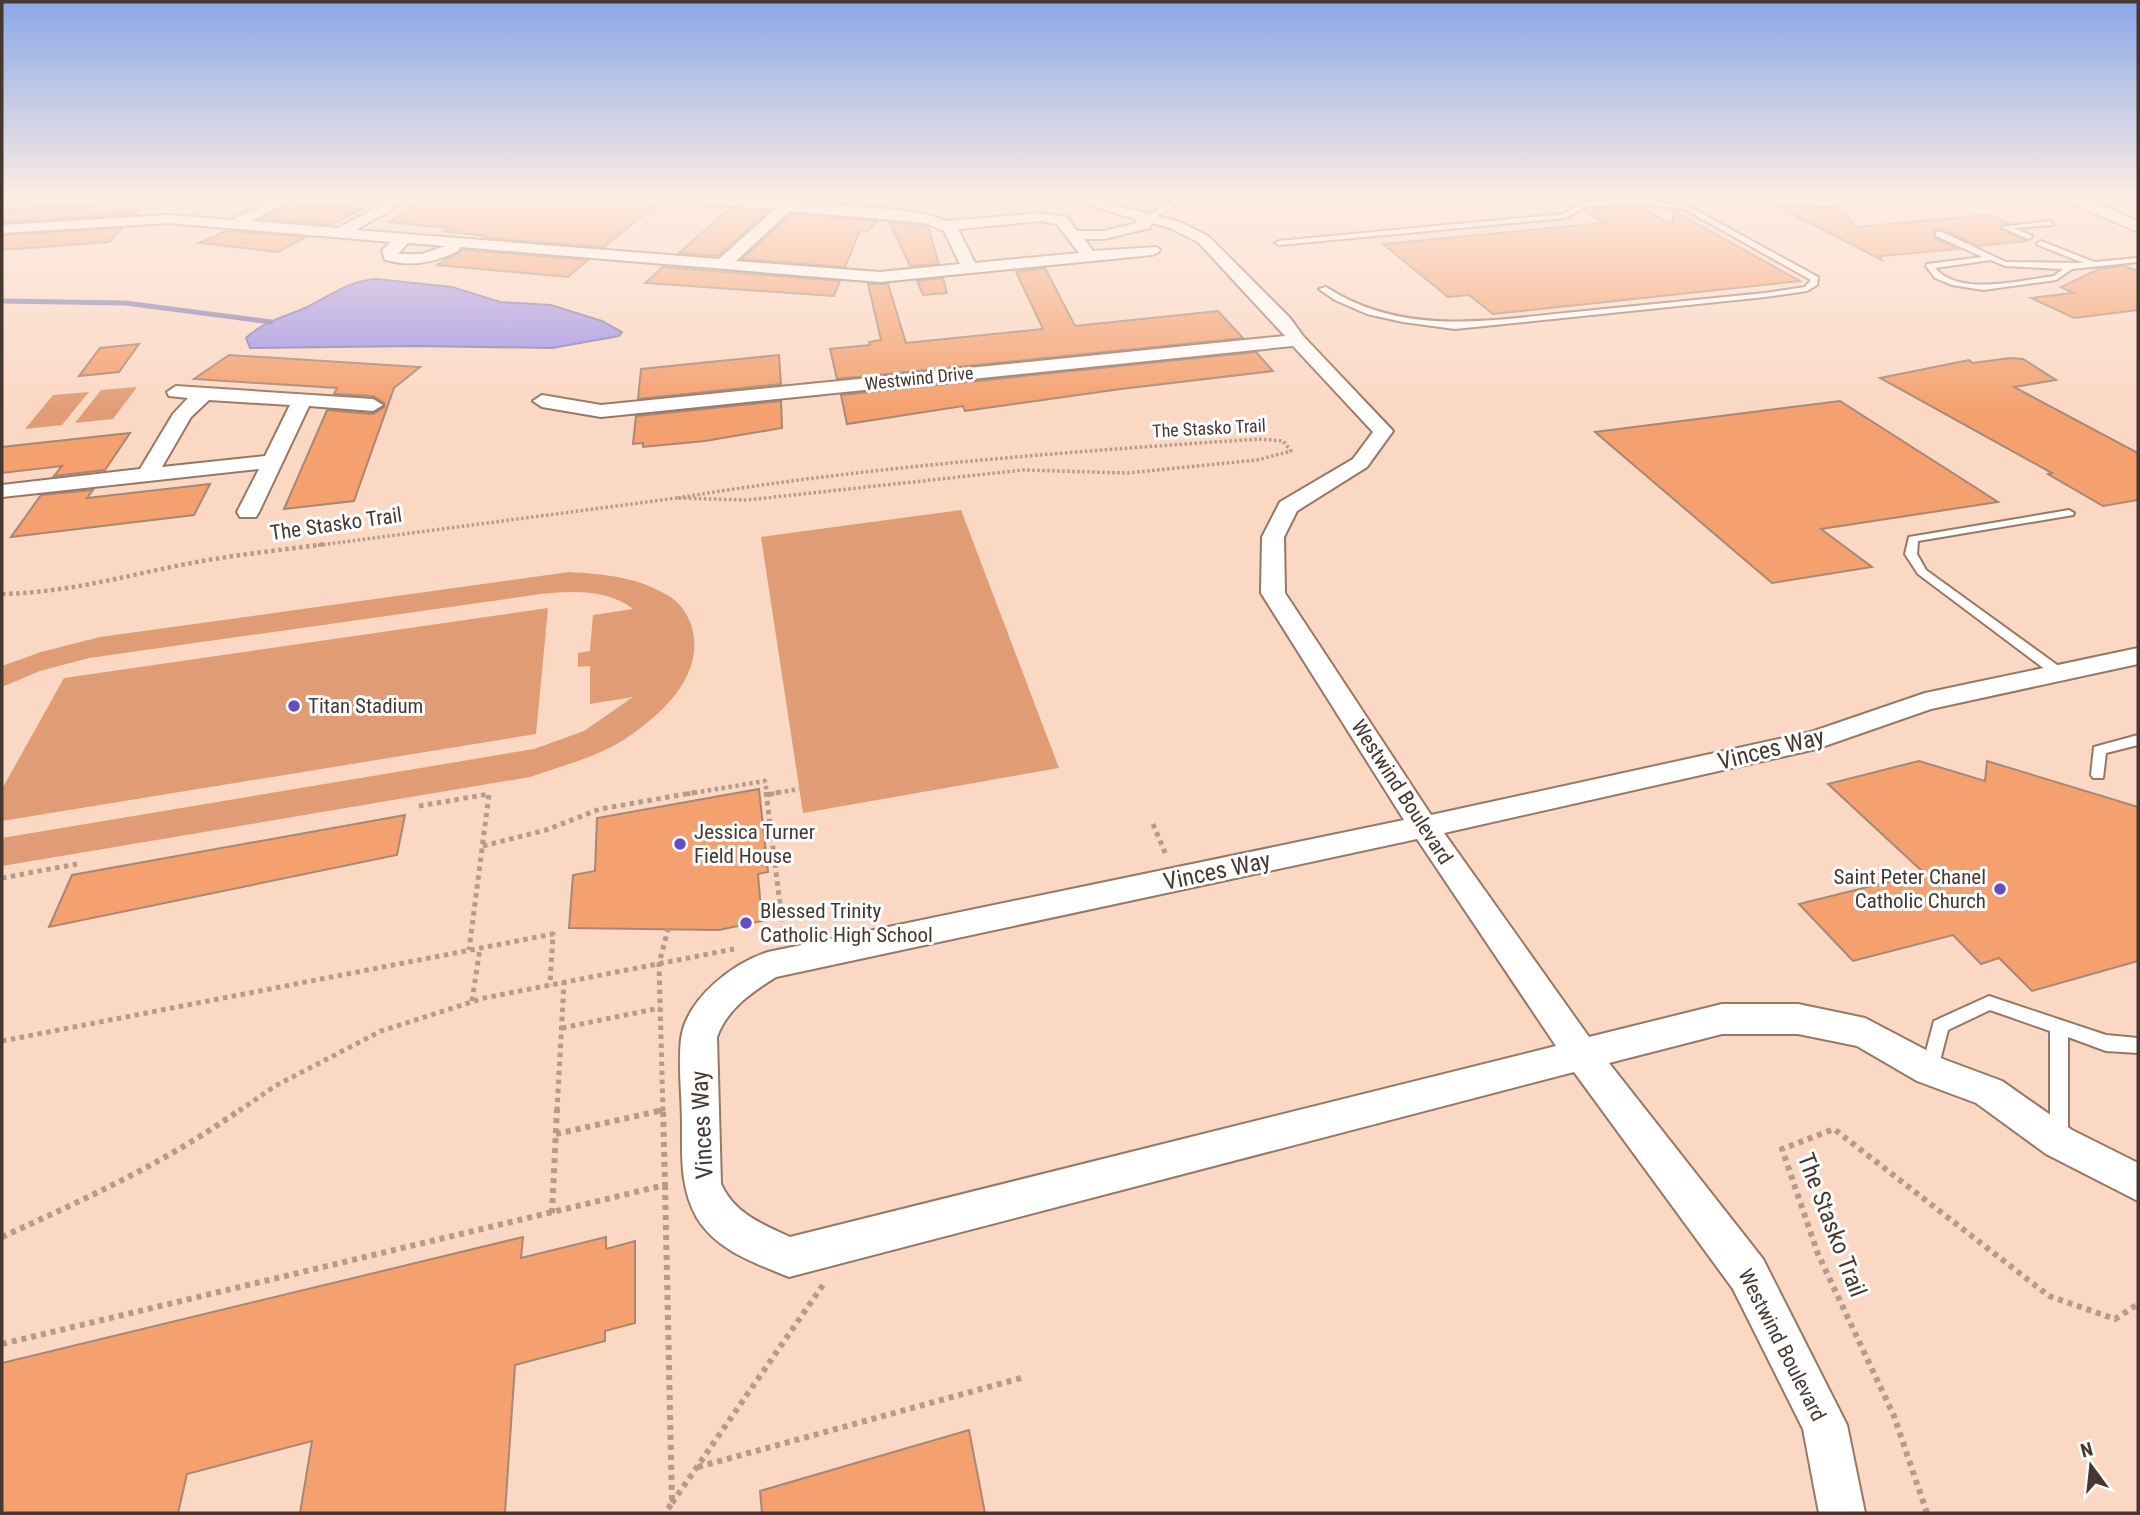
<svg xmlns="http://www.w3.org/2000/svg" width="2140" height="1515" font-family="'Roboto Condensed',sans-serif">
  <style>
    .green { fill: #e09c75 }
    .water { fill: #9e94e7; stroke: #8478b0; stroke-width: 2 }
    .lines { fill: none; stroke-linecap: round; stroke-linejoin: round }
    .stream { stroke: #8478b0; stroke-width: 5 }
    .building { fill: #f4a06f; stroke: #a88775; stroke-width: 2 }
    .service-casing { stroke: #977765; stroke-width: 4 }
    .minor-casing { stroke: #977765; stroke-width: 4 }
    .tertiary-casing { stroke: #977765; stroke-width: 3 }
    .path-far3 { stroke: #b69b8c; stroke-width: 3.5; stroke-dasharray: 2.5 2.5; stroke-linecap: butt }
    .path-far2 { stroke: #b69b8c; stroke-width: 4.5; stroke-dasharray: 3.5 3.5; stroke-linecap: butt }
    .path-far1 { stroke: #b69b8c; stroke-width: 5; stroke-dasharray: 4.5 4.5; stroke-linecap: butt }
    .path { stroke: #b69b8c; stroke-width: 6; stroke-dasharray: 5 5; stroke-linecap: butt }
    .service { fill: #fff; fill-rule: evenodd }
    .minor { fill: #fff; fill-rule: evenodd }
    .tertiary { fill: #fff; fill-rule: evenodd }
    .poi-dot { fill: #654bc4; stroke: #fff; stroke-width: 2.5 }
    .labels { text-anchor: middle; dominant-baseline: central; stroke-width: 6; stroke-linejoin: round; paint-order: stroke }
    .far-street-label { font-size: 18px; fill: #463831; stroke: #fff }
    .street-label { font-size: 21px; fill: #463831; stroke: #fff }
    .poi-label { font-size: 21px; fill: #463831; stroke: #fff; text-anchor: start }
    .near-street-label { font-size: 24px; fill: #463831; stroke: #fff }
  </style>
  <rect width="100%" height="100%" fill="#fbd8c4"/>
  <g class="green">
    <path d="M137,387l-24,32 -38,4 26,-33z"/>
    <path d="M89,392l-27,33 -37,4 28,-34z"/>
    <path d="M961,510l98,258 -256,45 -42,-276z"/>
    <path d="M569,572c34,2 68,5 98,23 13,7 21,19 25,33 13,48 -31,87 -67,111 -28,18 -63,27 -95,38l-528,89v-28l532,-89 50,-18 49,-34 -43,7v-38l-12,1v-14l12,-2 3,-36 40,-6c-25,-20 -62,-18 -92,-15l-452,64 -49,13 -38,16v-21l39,-14 59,-15z"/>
    <path d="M548,608l-12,126 -534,87v-32l62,-111z"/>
  </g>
  <path class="water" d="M376,279l76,8 48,15 51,3 51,16 20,11 -3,4 -67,12 -135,-2 -167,2 -4,-10c16,-16 39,-21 59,-30 25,-12 43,-27 71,-29z"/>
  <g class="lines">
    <path class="stream" d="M2,301l123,2 146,19"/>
  </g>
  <g class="building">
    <path d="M426,198h150l81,6 -53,43 -120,-9 2,-2 -42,-5 5,-3 -61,-6z"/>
    <path d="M831,198h69l-8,9 -65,-5z"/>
    <path d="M149,199l-14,15 -133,8v-12z"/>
    <path d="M289,203l73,6 -31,16 -71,-6z"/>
    <path d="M1772,204l51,5 17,-2 16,20 131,-12 23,8 -11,3 1,3 28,12 -49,5 -36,-16 -7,-1 -3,3 2,6 23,11 -78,7 2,4z"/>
    <path d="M1638,206l34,19 2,-14 126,70 -307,33 -24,-19 -21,2 -65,-53 221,-21 -20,-13z"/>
    <path d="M729,209l39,3 -50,44 -39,-3z"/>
    <path d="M791,214l86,7 -10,11 -7,-1 -15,36 -103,-8z"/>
    <path d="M890,223l38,4 11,37 -29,2z"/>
    <path d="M122,228l-13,14 -107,8v-15z"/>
    <path d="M226,231l80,6 -28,15 -79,-9z"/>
    <path d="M463,250l125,10 -20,17 -131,-12z"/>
    <path d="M2124,266l14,5v39l-64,8 -43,-20 42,-5 -12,-6 38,-18z"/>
    <path d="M663,267l177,14 -6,15 -189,-13z"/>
    <path d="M1045,268l30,58 143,-15 25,27 -406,41 -7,-30 40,-4 -1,-3 12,-2 -13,-56h20l18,59 137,-14 -27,-57z"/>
    <path d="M943,278l4,15 -24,2 -6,-14z"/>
    <path d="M139,344l-20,28 -40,4 21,-28z"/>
    <path d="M1256,352l17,19 -152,18 -156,22 -2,-5 -116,18 -6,-29z"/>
    <path d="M229,355l191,12 -26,21 -40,113 -70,8 43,-99 46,4 11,-7v-4l-11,-7 -39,-2 3,-6 -143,-9z"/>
    <path d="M779,355l2,29 -143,15 3,-30z"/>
    <path d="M2010,358l13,1 33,21 -42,7 124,66v47l-35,6 -55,-32 4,-1 -172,-95 89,-18 4,3z"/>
    <path d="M781,401l1,27 -77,13 -62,6v-4l-10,1 3,-28z"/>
    <path d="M1840,401l158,101 -177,27 51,38 -100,16 -177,-151z"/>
    <path d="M130,433l-25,37 -51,6 8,-10 -60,7v-26z"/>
    <path d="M210,484l-16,31 -183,22 30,-42 52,-5 -6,8z"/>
    <path d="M1919,761l66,20 2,-20 151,46v154l-106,30 -33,-33 -18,6 -28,-29 -100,26 -54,-57 125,-31 -96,-89z"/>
    <path d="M759,789l9,83 -10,2 4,47 -43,9 -150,-2 4,-53 22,-4 2,-53z"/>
    <path d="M405,815l-8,40 -348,72 23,-52z"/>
    <path d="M523,1237l-2,21 85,-21v12l29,-8v82l-30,8v10l-90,24 -10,148h-205l12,-72 -125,33 -9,39h-176v-150z"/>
    <path d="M969,1430l16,83h-223l-2,-22z"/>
  </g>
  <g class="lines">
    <g class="service-casing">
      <g id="service">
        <path d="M1176,198h9l-34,22 -7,-2z"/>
        <path d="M1738,198l105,3 -3,-3h8l4,5 -29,3z"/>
        <path d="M1638,199l52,8 128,70 -1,8 -10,6 -42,6 -310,32 -52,-7 -36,-8 -32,-14 -16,-11 7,-2c80,52 170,32 259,24 60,-6 120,-12 180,-18l40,-6 6,-7 -125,-70 -48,-7 -53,4 -20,11 -286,27 -4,-2 4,-2 284,-27 20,-11z"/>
        <path d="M2050,221l3,4 -40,3 18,7 1,2 -4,2 -27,-12z"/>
        <path d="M1936,232h6l64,30 78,1 -46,-18 -1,-2 4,-2 53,21 44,-4v4l-66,7 -16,11 -73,10 -31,-5 -17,-7 -9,-12 1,-2 56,-7 -47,-21zM1991,260l14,6 58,3 -9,7c-33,4 -95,21 -119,-8z"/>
        <path d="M2069,510l5,3 -1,2 -155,26 -1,13 9,16 138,100 1,3 -1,3h-10l-136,-102 -13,-20 4,-17z"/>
        <path d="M2138,735v10l-32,8 -3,25h-10l-2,-3 3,-28z"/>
        <path d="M1989,996l117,39 32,3v15l-32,-2 -38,-14v100l-2,6 -7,3 -7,-3 -2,-6v-106l-60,-21 -42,20 -12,46 -6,2 -6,-2 -3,-6 13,-49z"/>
      </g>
    </g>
    <g class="minor-casing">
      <g id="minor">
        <path d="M275,198h19l-43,23 87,7 55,-30h18l-55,32 363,29 56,-50 -101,-7 -7,-4h72l159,12 30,5 19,6 93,-8 27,4 10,14h27l33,-8 -1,-4 -72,-21h25l91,24 28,14 82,82 13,18 90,95 -26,36 -70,44 -13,26 1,56 146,222 380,-83 114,-39 213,-45v16l-207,45 -115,40 -372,84 145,204 133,-33h76l67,14 78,41 59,22 70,49 66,33v38l-92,-47 -70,-51 -59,-22 -60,-35 -59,-12h-76l-113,29 154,196 84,166 18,88h-46l-16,-84 -70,-140 -159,-217 -785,205c-34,-14 -73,-27 -92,-59 -17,-30 -15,-61 -15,-94 0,-27 -4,-57 -1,-85 5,-40 52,-76 87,-87l636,-132 -143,-227 1,-56 18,-35 73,-43 20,-27 -80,-86 -692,71 -59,-10 -9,-6 9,-6 59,10 684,-69 -87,-94 -28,-14 -18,-5 -2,5 -46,11h-20l9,12 64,-4 3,3 -3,3 -5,2 -272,27 -420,-35 -2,4c-24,12 -47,16 -73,9l-3,-10 9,-8 -223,-19 -166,10v-8l166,-10 64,5zM790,211l135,12 19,8 16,33 -80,8 -144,-11zM1040,221l17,3 22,29 -104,10 -17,-34zM408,243l37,3 -23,8h-24zM1417,839l139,207 -766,191c-28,-13 -55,-23 -69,-53l-4,-147c10,-28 35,-45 59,-60z"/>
        <path d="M176,386l197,13 10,6 -10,6 -64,-5 -50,106 -3,5h-16l-3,-5 22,-43 -257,28v-12l138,-16 33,-55 15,-16 -19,-2 -2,-4zM209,400l81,5 -25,51 -103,11 29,-50z"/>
      </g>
    </g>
    <g class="tertiary-casing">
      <path id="tertiary" d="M2060,198h24l54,23v11z"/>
    </g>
    <g class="path-far3">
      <path d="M1259,439l24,2 8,10 -34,9 -130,13 -104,-3 -276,30 -70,-2c193,-32 387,-46 582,-59z"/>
      <path d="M313,546l364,-48"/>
    </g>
    <g class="path-far2">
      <path d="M2,594c77,-2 138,-23 212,-35 37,-6 75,-10 112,-15"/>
      <path d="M687,794l78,-13 2,13"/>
      <path d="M771,794l28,-5"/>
    </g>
    <g class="path-far1">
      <path d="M766,792l18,144"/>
      <path d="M767,795l13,-3"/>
      <path d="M419,806l70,-12 -20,156"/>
      <path d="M1153,824l13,31"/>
      <path d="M483,846l63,-16 54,-21 97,-17"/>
      <path d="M2,878l75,-14"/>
      <path d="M472,1001l8,-53"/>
      <path d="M562,1028l98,-20"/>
      <path d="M2,1041l551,-107 -3,51"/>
      <path d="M239,1111l36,-25 106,-55 103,-33 250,-49"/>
      <path d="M557,1111l7,-129"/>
      <path d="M658,1111l5,-1"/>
      <path d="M663,1111l-4,-147 9,-35"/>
    </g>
    <g class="path">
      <path d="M556,1134l107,-24"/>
      <path d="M665,1185l7,318 -7,10"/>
      <path d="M552,1213l5,-104"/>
      <path d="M2,1237c83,-38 165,-75 239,-128"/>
      <path d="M2,1344l663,-159 -2,-76"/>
      <path d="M698,1467l323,-89"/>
      <path d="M672,1503l153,-221"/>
      <path d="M1927,1513l-33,-97 -76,-162 -36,-105 52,-20 215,167 66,23 23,-15"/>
    </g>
    <use href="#service" class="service"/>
    <use href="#minor" class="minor"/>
    <use href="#tertiary" class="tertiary"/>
  </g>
  <linearGradient id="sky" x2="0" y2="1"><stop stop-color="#8aa7e8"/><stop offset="0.48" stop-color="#fdede4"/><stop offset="1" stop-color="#fdede4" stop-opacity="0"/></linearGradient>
  <rect width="2140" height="411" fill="url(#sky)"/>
  <g class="poi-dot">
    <circle cx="294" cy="706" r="7"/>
    <circle cx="680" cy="844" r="7"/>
    <circle cx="2000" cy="889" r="7"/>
    <circle cx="746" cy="923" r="7"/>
  </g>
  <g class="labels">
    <g class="far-street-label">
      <text transform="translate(919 378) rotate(-6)">Westwind Drive</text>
      <text transform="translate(1209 428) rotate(-3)">The Stasko Trail</text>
    </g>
    <g class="street-label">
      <text transform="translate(336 524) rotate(-8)">The Stasko Trail</text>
      <text transform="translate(1402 792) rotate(57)">Westwind Boulevard</text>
      <text transform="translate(1782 1345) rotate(63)">Westwind Boulevard</text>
    </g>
    <g class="poi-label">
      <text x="308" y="706">Titan Stadium</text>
      <text x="694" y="832">Jessica Turner<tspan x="694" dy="24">Field House</tspan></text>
      <text x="1986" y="877" text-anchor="end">Saint Peter Chanel<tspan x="1986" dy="24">Catholic Church</tspan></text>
      <text x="760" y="911">Blessed Trinity<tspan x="760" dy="24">Catholic High School</tspan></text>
    </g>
    <g class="near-street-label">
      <text transform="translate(1771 749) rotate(-14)">Vinces Way</text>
      <text transform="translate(1217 871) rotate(-12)">Vinces Way</text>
      <text transform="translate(702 1125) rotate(-93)">Vinces Way</text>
      <text transform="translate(1832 1225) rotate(69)">The Stasko Trail</text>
    </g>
  </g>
  <rect width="2140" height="1515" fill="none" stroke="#463831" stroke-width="7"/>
  <g transform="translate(2091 1466) rotate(345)" stroke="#ffffff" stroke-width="5" paint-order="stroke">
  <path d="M0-5L12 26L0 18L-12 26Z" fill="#463831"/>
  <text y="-10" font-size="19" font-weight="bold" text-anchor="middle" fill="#463831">N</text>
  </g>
</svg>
